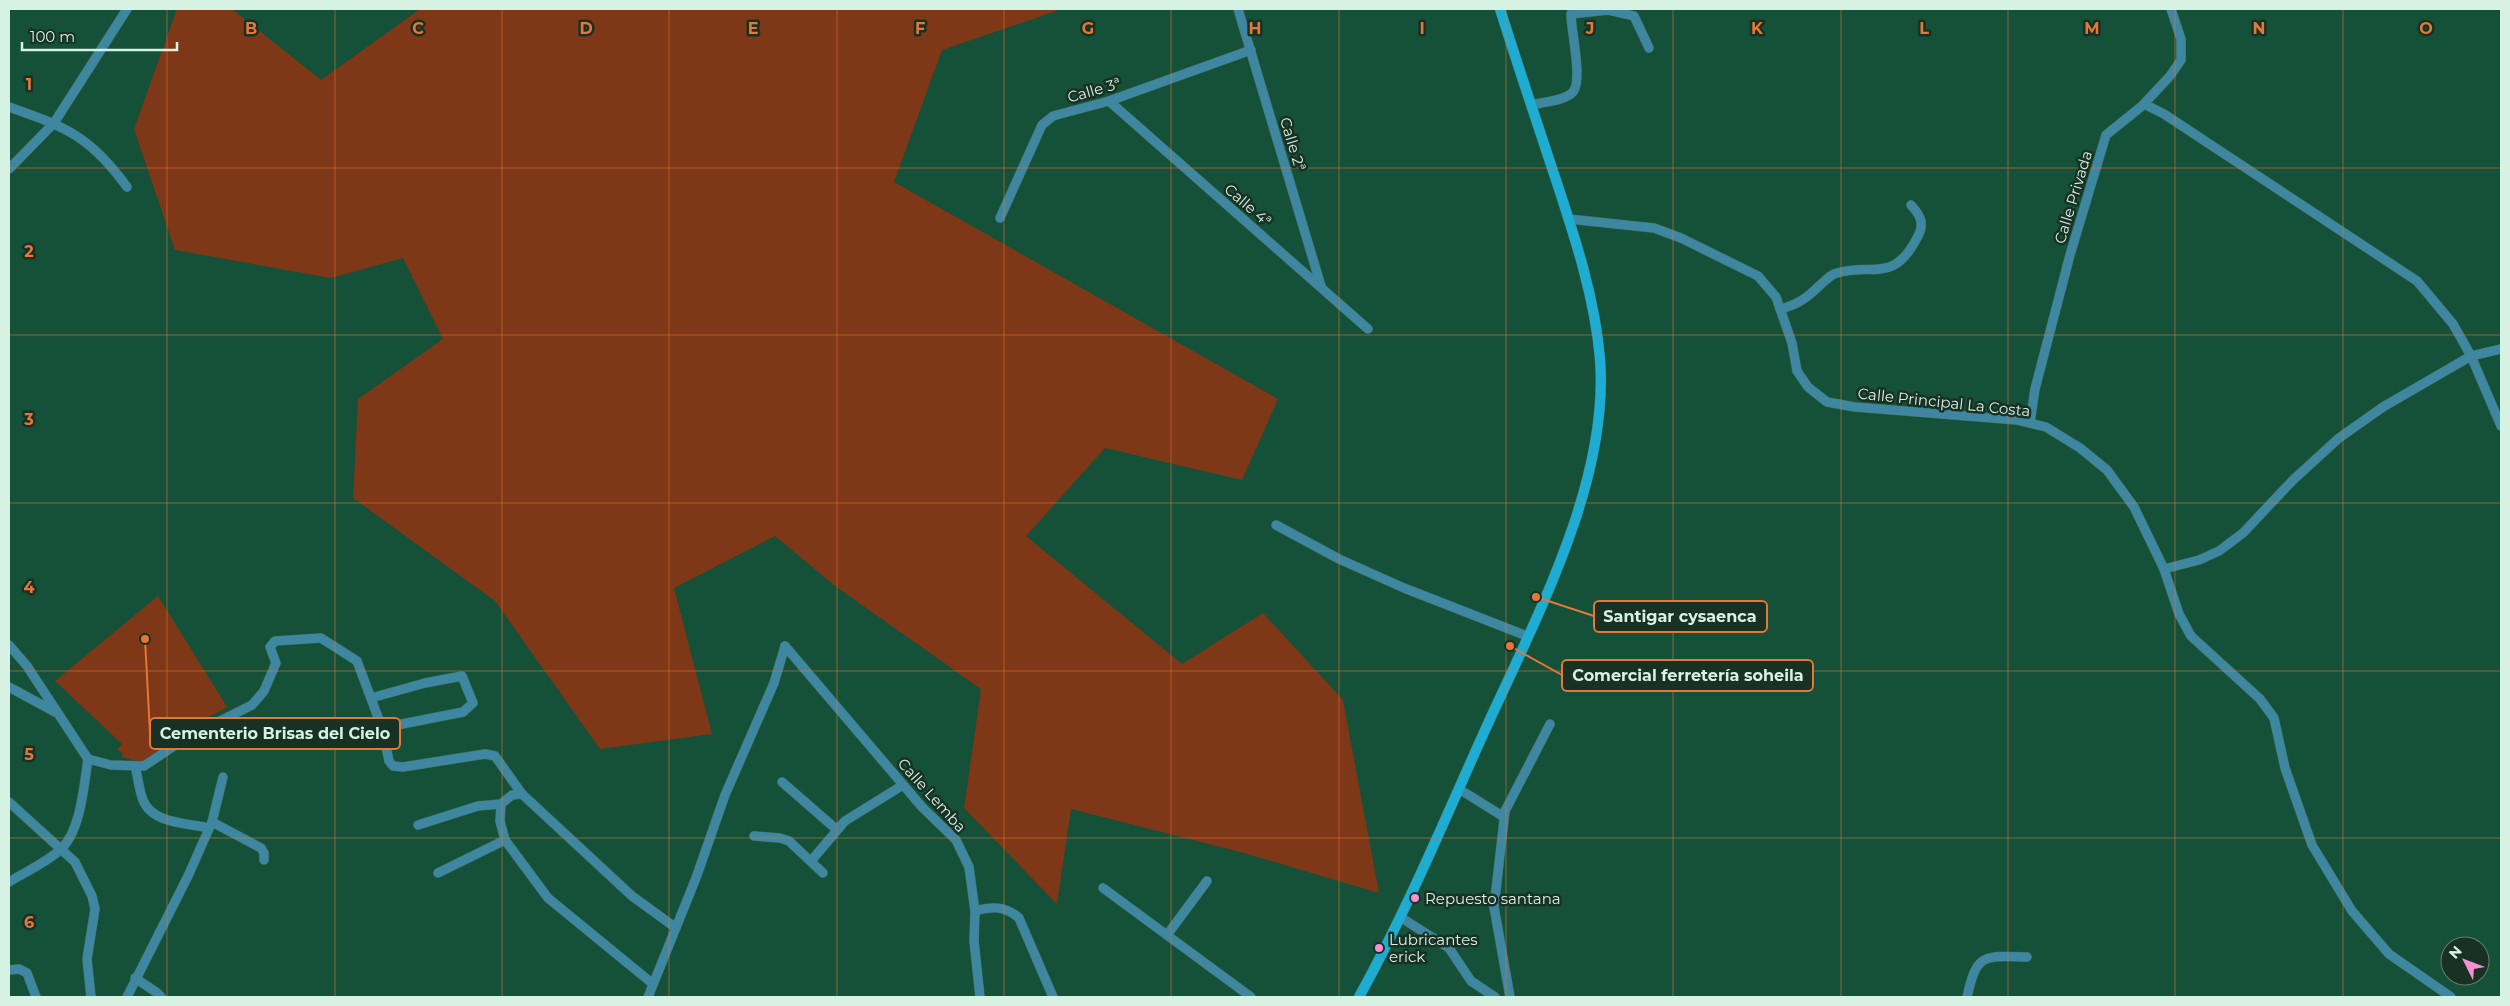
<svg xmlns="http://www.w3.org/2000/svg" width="2510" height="1006" font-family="Montserrat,sans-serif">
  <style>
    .green { fill: #7e3717 }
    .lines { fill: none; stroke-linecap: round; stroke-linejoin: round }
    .street-casing { stroke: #386d58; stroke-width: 10 }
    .secondary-casing { stroke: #386d58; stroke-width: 11 }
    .street { stroke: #3f87a0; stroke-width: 9 }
    .secondary { stroke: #1facd3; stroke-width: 10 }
    .grid { fill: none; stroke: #e47837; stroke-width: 1; stroke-opacity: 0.55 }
    .poi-dot { fill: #f690d0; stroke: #193025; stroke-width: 2 }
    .labels { text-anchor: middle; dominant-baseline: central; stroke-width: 5; stroke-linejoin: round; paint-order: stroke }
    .street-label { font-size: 15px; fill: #d5f2e3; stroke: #193025 }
    .poi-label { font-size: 15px; fill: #d5f2e3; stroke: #193025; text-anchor: start }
    .grid-label { font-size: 16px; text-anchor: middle; font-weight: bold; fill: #e47837; stroke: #193025; stroke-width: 5; stroke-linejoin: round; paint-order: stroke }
    .leader { fill: none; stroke: #e47837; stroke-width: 2 }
    .callout-dot { fill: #e47837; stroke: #193025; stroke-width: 2 }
    .callout { fill: #193025; stroke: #e47837; stroke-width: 2 }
    .callout-label { font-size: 16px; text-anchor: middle; font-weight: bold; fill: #d5f2e3 }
  </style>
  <rect width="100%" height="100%" fill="#155039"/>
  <g class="green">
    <path d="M177,9h55l89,71 99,-71h642l-120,41 -48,132 384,217 -36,81 -137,-32 -79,88 156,128 81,-51 80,87 36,193 -135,-40 -173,-44 -14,95 -93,-96 17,-119 -146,-103 -60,-50 -101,52 38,146 -112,15 -105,-148 -142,-103 5,-99 85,-60 -40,-81 -72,20 -156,-28 -41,-121z"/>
    <path d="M158,596l69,111 -27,15 4,4 -62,36 -21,-5 2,-4 -6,-3 5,-6 -67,-63z"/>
  </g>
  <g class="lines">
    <g class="street-casing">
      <g id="street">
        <path d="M1238,9l83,277"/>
        <path d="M1109,101l259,228"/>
        <path d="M2144,104l20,10 253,167 36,43 18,32 30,70"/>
        <path d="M1531,105c11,-3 34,-4 42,-13 10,-12 -2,-61 -2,-78l37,-4 26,6 15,32"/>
        <path d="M9,107c57,20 81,29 118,80"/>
        <path d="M9,169l45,-46 73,-114"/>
        <path d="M1000,218l42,-93 11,-9 56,-15 142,-51"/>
        <path d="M1569,219l85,9 27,10 77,38 18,21 16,46 5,28 11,16 19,15 28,5 162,13 29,7 34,21 27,22 27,37 30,62 15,45 12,22 69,63 14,19 11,50 27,77 40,66 37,43 62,43"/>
        <path d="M1780,309c17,-4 27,-11 39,-23 5,-4 10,-10 15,-12 37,-13 58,12 83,-36 8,-14 4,-22 -6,-33"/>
        <path d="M2030,423l5,-34 35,-134 36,-120 36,-29 28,-30 11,-16v-21l-10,-30"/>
        <path d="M1276,525l63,34 65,29 123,48"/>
        <path d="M2164,569l35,-9 20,-9 24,-18 49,-52 47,-43 44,-31 88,-51 30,-7"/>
        <path d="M9,645l18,21 61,93c-4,26 -7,70 -26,89 -14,14 -37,24 -53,34"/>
        <path d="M785,646l137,161 34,33 13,27 6,44 -1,30 6,56"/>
        <path d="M9,687l46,25"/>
        <path d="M371,698l54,-15 37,-7 11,27 -10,9 -81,16"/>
        <path d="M88,759l23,6 33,1 42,-28 66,-33 12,-14 12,-28 -6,-16 5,-6 46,-3 36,23 25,67 7,33 4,5 10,1 82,-13 10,2 27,38"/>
        <path d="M135,766c3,11 4,24 8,34 9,24 45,23 66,28"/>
        <path d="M782,782l54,47"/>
        <path d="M1459,789l45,28"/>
        <path d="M9,802l66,60 17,34 3,13 -8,50 4,38"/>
        <path d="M212,822l49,26 3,5v7"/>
        <path d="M418,825l60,-19 23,-2"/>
        <path d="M754,836l26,2 9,3 34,32"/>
        <path d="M811,861l34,-40 58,-36"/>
        <path d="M438,873l67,-33"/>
        <path d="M1103,888l148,109"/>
        <path d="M975,911c18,-5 30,-5 44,7l34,79"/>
        <path d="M1400,917l49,31 22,33 24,16"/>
        <path d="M1167,935l40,-54"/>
        <path d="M9,970l10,-1 8,4 9,24"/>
        <path d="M135,978l21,14 5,5"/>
        <path d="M653,984l-105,-86 -43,-58 -5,-19 1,-17 11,-9 10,-1 110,102 44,32"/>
        <path d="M127,997l61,-121 24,-54 11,-45"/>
        <path d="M648,997l48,-119 29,-83 49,-112 11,-37"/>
        <path d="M1510,997l-16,-90 11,-96 45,-87"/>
        <path d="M1967,997c10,-45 17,-41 60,-40"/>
      </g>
    </g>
    <g class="secondary-casing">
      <path id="secondary" d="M1359,997c46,-83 83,-171 122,-258 50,-112 129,-254 119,-380 -5,-61 -25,-121 -44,-179 -19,-57 -38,-114 -56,-171"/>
    </g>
    <use href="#street" class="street"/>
    <use href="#secondary" class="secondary"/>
  </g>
  <path class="grid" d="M167,9v988M335,9v988M502,9v988M669,9v988M837,9v988M1004,9v988M1171,9v988M1339,9v988M1506,9v988M1673,9v988M1841,9v988M2008,9v988M2175,9v988M2343,9v988M9,168h2492M9,335h2492M9,503h2492M9,671h2492M9,838h2492"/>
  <g class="poi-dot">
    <circle cx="1415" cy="898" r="5"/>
    <circle cx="1379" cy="948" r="5"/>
  </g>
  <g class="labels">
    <g class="street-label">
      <text transform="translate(1094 90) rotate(-16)">Calle 3ª</text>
      <text transform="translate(1293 144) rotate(73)">Calle 2ª</text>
      <text transform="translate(2073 197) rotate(-73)">Calle Privada</text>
      <text transform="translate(1248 205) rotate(41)">Calle 4ª</text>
      <text transform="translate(1944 402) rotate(6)">Calle Principal La Costa</text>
      <text transform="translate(932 795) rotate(48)">Calle Lemba</text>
    </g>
    <g class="poi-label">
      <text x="1425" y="898">Repuesto santana</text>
      <text x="1389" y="939">Lubricantes<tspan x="1389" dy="17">erick</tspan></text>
    </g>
  </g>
  <g class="grid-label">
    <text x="251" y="34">B</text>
    <text x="418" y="34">C</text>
    <text x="586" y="34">D</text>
    <text x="753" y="34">E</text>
    <text x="920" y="34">F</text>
    <text x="1088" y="34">G</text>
    <text x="1255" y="34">H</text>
    <text x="1422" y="34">I</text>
    <text x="1590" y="34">J</text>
    <text x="1757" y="34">K</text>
    <text x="1924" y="34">L</text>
    <text x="2092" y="34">M</text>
    <text x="2259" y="34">N</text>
    <text x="2426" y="34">O</text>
    <text x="29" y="90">1</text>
    <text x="29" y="257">2</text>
    <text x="29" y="425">3</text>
    <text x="29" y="593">4</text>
    <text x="29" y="760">5</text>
    <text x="29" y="928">6</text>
  </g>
  <path class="leader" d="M1536 597L1594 616M1510 646L1562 675M145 639L150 733"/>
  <g class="callout-dot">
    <circle cx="1536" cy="597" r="5"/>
    <circle cx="1510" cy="646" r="5"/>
    <circle cx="145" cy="639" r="5"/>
  </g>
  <g class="callout">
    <rect x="1594" y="601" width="173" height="31" rx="5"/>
    <rect x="1562" y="660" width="251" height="31" rx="5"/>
    <rect x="150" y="718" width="250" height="31" rx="5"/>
  </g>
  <g class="callout-label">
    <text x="1680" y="622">Santigar cysaenca</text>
    <text x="1688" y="681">Comercial ferretería soheila</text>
    <text x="275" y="739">Cementerio Brisas del Cielo</text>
  </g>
  <rect width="2510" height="1006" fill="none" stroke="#d5f2e3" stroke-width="20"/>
  <g transform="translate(2465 961) rotate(312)"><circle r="24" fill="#193025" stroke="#647e71"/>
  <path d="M0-4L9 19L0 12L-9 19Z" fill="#f690d0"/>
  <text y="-8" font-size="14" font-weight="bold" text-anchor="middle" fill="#d5f2e3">N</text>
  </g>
  <path d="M22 42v8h155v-8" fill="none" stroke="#d5f2e3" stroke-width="2.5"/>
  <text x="30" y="42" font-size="15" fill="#d5f2e3" stroke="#193025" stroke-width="4" paint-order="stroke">100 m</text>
</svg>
